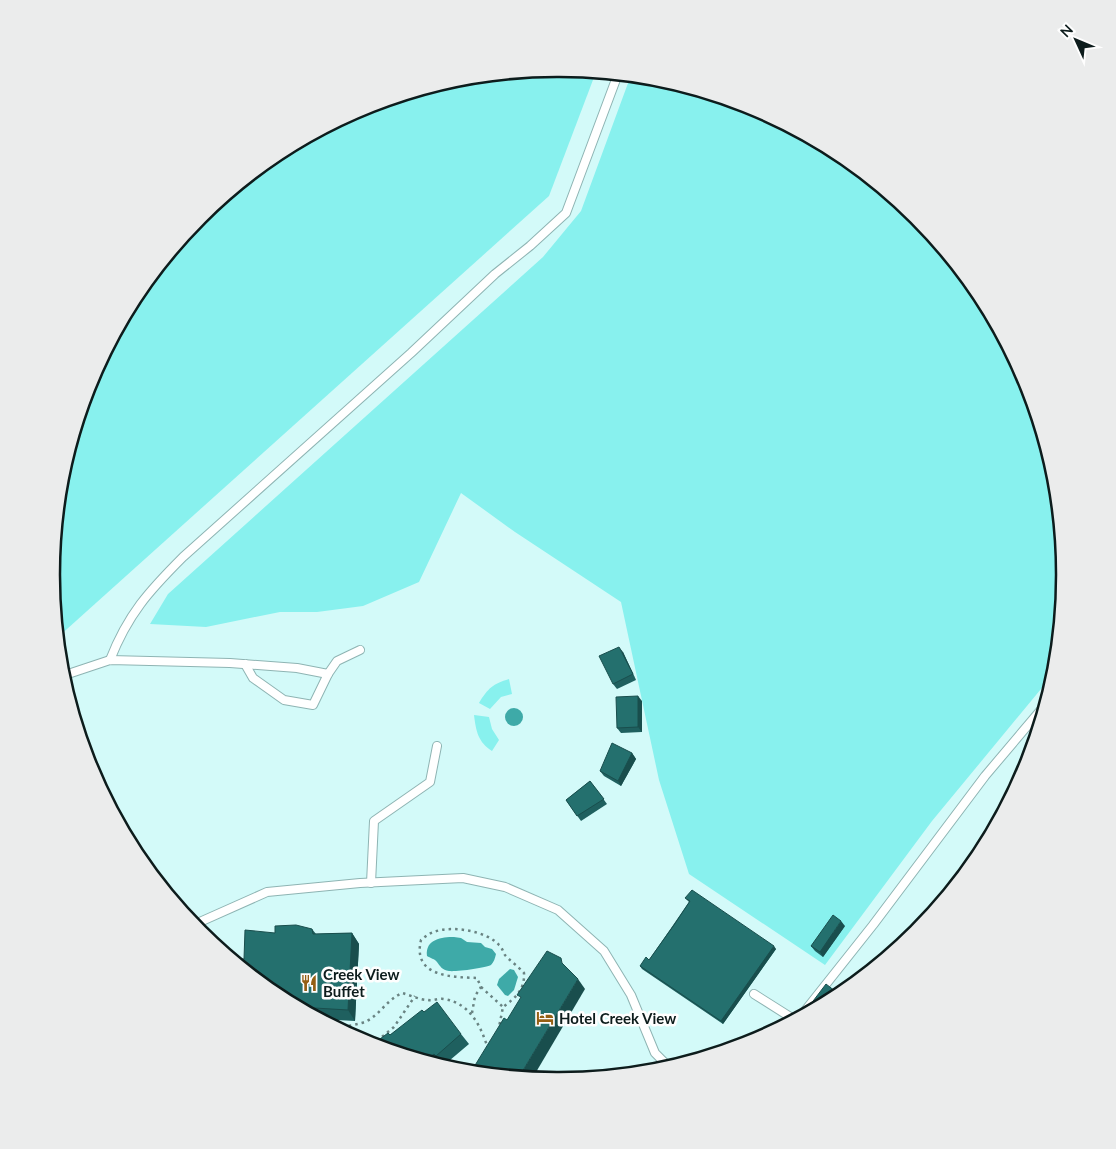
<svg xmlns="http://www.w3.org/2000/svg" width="1116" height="1149" font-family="Lato,sans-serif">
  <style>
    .green { fill: #88f1ee }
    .water { fill: #3eaaa8 }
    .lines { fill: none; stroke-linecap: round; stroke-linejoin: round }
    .lane-casing { stroke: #8eb4b3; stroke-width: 10 }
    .path { stroke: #698382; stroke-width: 2.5; stroke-dasharray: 2.5 4; stroke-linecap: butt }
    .lane { stroke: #fff; stroke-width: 8 }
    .wall { fill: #1f605f }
    .shaded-wall { fill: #194e4d }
    .building { fill: #24706e; stroke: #194e4d }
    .labels { text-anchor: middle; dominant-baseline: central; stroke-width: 5; stroke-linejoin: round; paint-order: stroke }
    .poi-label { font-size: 15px; font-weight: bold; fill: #0d1c1c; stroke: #fefefe; text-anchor: start }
    .rim { fill: none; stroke: #0d1c1c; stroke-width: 2.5 }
  </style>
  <rect width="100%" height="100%" fill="#d3faf9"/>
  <g class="green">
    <path d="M558,68l38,4 -47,124 -492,442 -6,-64 10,-99 29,-95 47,-87 63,-77 77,-63 87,-47 95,-29z"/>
    <path d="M631,75l26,3 95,28 88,47 77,63 63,77 46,88 29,95 10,99 -10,97 -123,149 -107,144 -136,-91 -30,-94 -38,-178 -106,-70 -54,-39 -42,89 -56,24 -46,6h-37l-74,15 -56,-3 18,-30 375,-337 38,-46z"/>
    <path d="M509,679l3,15 -11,3 -11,12 -11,-6c9,-15 14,-19 30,-24z"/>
    <path d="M474,715l15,2 3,12 7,11 -7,11c-14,-9 -16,-20 -18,-36z"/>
  </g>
  <g class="water">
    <circle cx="514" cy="717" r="9"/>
    <path d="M454,937l7,1 6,4 14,1 4,4 7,2 4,5c-1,4 -2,8 -5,11 -5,3 -36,7 -42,6 -7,-1 -9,-5 -12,-9 -2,-3 -7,-4 -10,-6 -2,-17 15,-19 27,-19z"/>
    <path d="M510,969l4,1 4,7 -4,13 -6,6 -3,-1 -8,-10 2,-6z"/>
  </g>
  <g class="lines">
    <g class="lane-casing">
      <g id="lane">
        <path d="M110,660c18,-46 39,-69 73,-103l228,-204 84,-79 35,-28 36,-33 52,-139"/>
        <path d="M245,664l8,14 31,22 29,5 15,-31 9,-13 23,-11"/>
        <path d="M62,676l48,-16 120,3 67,5 31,6"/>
        <path d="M371,883l3,-62 56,-39 7,-36"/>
        <path d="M193,925l74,-33 93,-9 103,-5 42,9 53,23 46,41 27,44 24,58 15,15"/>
        <path d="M754,994l41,26"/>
        <path d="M800,1017l73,-92 112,-149 60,-71"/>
      </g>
    </g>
    <g class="path">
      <path d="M137,293l6,-5 1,-4"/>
      <path d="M481,987l22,20"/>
      <path d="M472,1013l3,-17 6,-9 -4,-9c-25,-1 -65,-1 -56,-38 4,-3 8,-7 13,-8 17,-7 53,-1 65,13 3,2 4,7 6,10 4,5 14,12 19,18 1,17 -9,25 -21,34l-4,20"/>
      <path d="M336,1028c10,-2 22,-3 31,-7 13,-7 20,-21 35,-28 8,2 18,7 26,7 5,1 11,-2 16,-1 26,4 37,27 44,50"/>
      <path d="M372,1045l22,-18 21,-31"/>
    </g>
    <use href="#lane" class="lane"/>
  </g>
  <g class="wall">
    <path d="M623,652l13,28 -19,9 -4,-5z"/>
    <path d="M642,701v31l-21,1 -4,-5z"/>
    <path d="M632,753l4,6 -15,27 -17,-10 -4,-5z"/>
    <path d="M590,781l17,23 -26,17 -15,-21z"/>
    <path d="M685,898l91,51 -53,75 -81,-55 -2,-3 9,-6 40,-58z"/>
    <path d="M845,926l-22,31 -8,-6 -4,-5z"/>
    <path d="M312,929l4,5 36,-1 7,11 -4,77 -36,-2 -43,-23 -1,-63z"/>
    <path d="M424,1012l37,22 8,10 -26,22 -1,-2 -2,2 -68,-21 18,-10z"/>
  </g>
  <g class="shaded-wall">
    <path d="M619,647l4,5 13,28 -3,-6z"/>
    <path d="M638,696l4,5v31l-4,-5z"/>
    <path d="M632,753l4,6 -15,27 -3,-5z"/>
    <path d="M841,921l4,5 -22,31 -3,-5z"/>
    <path d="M352,933l7,11 -4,77 -7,-11z"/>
    <path d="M774,946l2,3 -53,75 -2,-3z"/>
    <path d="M578,979l7,10 -53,90 -13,-2z"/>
  </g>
  <g class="building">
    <path d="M619,647l14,27 -20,10 -14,-28z"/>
    <path d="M638,696v31l-21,1 -1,-31z"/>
    <path d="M612,743l20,10 -14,28 -18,-10z"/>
    <path d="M590,781l14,18 -27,17 -11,-16z"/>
    <path d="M692,890l82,56 -53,75 -81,-55 6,-9 3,3 25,-35 16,-24 -5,-3z"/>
    <path d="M833,915l8,6 -21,31 -9,-6z"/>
    <path d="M296,925l16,4 1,5 39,-1 -4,77 -50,-3 -22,-11 -44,-37h12l1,-29 30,3v-7z"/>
    <path d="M547,951l14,7 1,5 16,16 -59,98 -42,-4 -3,-6 30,-49 3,2 14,-23 -4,-2z"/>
    <path d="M826,984l14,11 -39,22z"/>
    <path d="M437,1002l24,32 -25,22 -2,-2 -9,7 -53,-16 16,-12 2,2 32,-25 2,2z"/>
  </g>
  <defs>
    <g id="restaurant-bare" transform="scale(1.35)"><path d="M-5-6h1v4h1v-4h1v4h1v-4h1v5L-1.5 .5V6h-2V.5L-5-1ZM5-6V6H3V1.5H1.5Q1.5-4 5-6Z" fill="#945f14" stroke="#fefefe" stroke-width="2.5" paint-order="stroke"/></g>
    <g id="hotel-bare" transform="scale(1.35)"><path d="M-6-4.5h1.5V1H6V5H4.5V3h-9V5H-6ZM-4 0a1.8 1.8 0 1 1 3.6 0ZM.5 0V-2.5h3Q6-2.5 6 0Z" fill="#945f14" stroke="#fefefe" stroke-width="2.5" paint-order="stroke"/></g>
  </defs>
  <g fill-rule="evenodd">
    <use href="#restaurant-bare" x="309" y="983"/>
    <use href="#hotel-bare" x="545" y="1018"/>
  </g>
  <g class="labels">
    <g class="poi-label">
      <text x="323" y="974">Creek View<tspan x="323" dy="17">Buffet</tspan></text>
      <text x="559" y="1018">Hotel Creek View</text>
    </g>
  </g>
  <path d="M0 0H1116V1149H0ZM557 77H559A497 497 0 0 1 1056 574V575A497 497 0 0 1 559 1072H557A497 497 0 0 1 60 575V574A497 497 0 0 1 557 77Z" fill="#ebecec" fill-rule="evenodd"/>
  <path class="rim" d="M557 77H559A497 497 0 0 1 1056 574V575A497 497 0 0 1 559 1072H557A497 497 0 0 1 60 575V574A497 497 0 0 1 557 77Z"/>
  <g transform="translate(1076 40) rotate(314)" stroke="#fefefe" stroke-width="4" paint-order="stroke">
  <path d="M0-4L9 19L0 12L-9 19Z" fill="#0d1c1c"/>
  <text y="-8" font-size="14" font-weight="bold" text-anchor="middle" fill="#0d1c1c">N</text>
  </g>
</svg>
